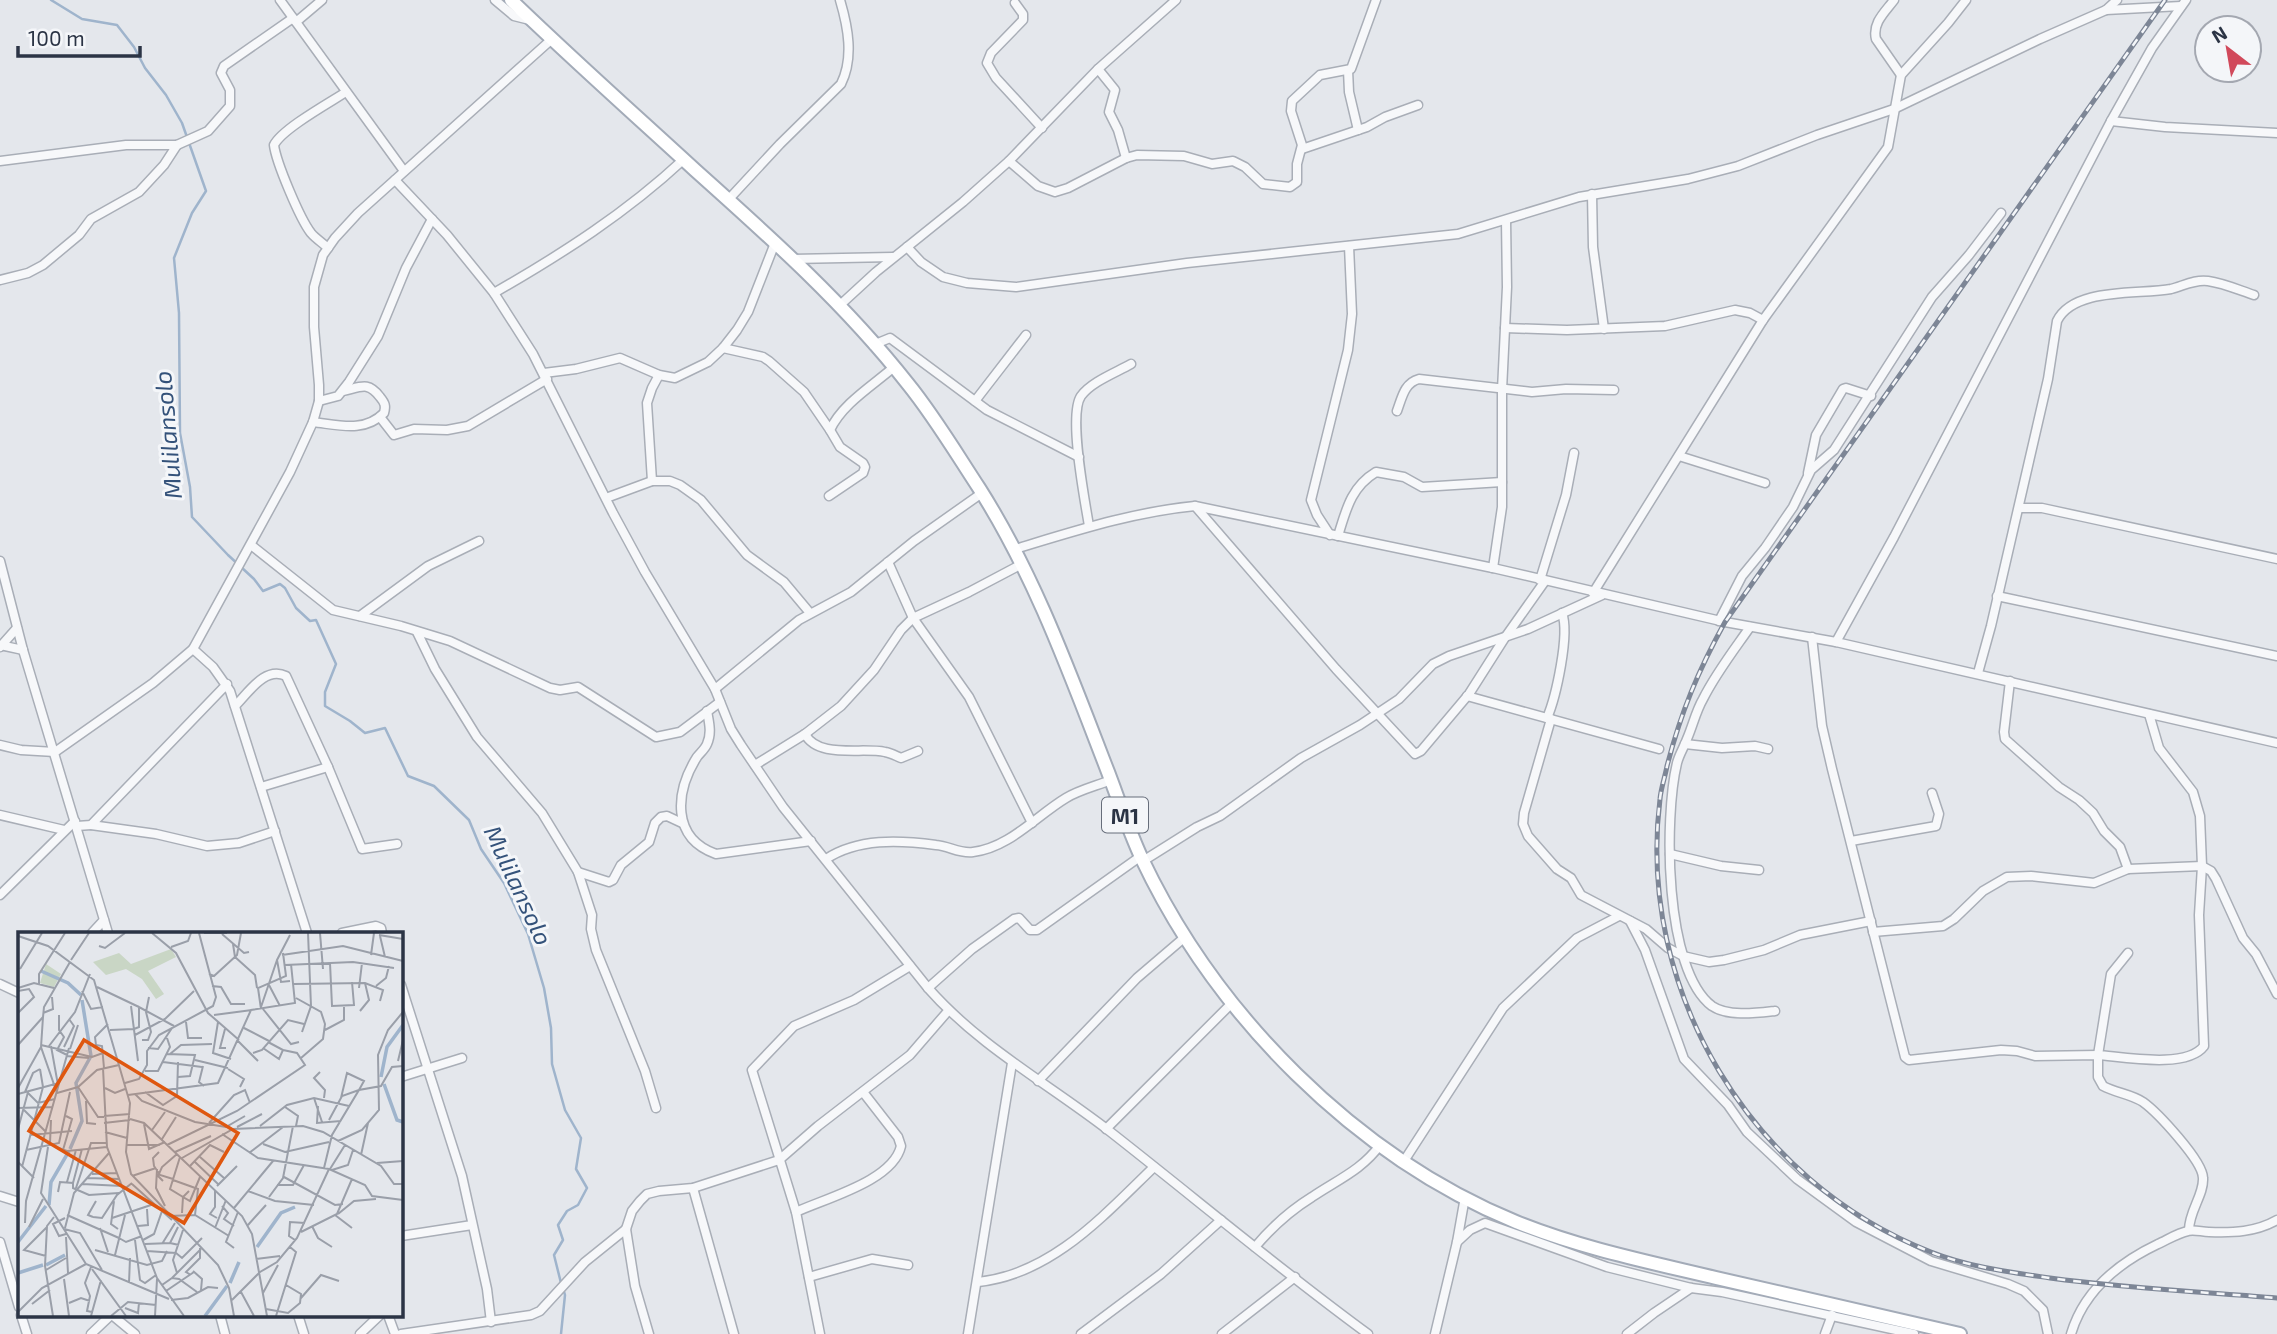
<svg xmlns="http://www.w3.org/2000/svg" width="2277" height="1334" font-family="'Exo 2',sans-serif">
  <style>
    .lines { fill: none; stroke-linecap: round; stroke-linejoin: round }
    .stream { stroke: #9fb4cc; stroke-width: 2.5 }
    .minor-casing { stroke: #a9aeb7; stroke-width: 11 }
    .primary-casing { stroke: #a3abb8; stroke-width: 16 }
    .minor { stroke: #f7f8fa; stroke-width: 8 }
    .primary { stroke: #fff; stroke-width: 12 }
    .rail-casing { stroke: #7d8696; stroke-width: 5 }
    .rail { stroke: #f4f6f9; stroke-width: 2.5; stroke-dasharray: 8; stroke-linecap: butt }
    .labels { text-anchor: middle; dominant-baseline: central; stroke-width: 6; stroke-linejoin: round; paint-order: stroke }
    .shield { fill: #f4f6f9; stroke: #676e7b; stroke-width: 2 }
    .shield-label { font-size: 21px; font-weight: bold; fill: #2b3445 }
    .water-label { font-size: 24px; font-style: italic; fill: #34527a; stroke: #f4f6f9 }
    .inset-river { fill: none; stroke: #9fb4cc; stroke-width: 3.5 }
    .inset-road { fill: none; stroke: #9a9fa9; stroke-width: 2 }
    .view { fill: #df570f; fill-opacity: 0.15; stroke: #df570f; stroke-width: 3.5 }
    .inset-edge { fill: none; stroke: #2b3445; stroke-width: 3.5 }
  </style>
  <rect width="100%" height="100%" fill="#e4e7ec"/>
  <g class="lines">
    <g class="stream">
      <path d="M51,0l31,19 35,6 17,22 11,21 21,27 16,28 24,68 -14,22 -18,45 5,55 1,120 10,54 2,30 36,38 26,24 9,12 17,-7 5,4 11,20 14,13 6,-1 20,44 -11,28v14l25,15 15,12 20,-5 23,48 26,10 35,34 12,29 23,34 24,51 16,54 7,40 1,36 13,46 16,28 -5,31 11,19 -9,17 -11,6 -9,14 5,15 -9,15 7,28"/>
      <path d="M561,1334l4,-39 -2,-7"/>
    </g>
    <g class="minor-casing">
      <g id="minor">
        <path d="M280,0l124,171"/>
        <path d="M495,0l19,16 16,4"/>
        <path d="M1894,0c-9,12 -22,23 -18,39l25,36"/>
        <path d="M1015,3l8,11v6l-32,33 -4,10 9,15 46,50"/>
        <path d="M2106,10l75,-4"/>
        <path d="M296,22l26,-22"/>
        <path d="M1098,69l17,21 -6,22 9,18 8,28"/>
        <path d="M1348,70l1,22 9,38"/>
        <path d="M2111,121l54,6 112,6"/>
        <path d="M1302,149l65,-22 18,-10 33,-12"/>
        <path d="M0,161l126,-16h51l31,-14 22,-25v-16l-9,-17 3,-7 69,-48"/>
        <path d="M1009,161l29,25 17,6 13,-4 58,-30 11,-3 47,1 28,8 21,-3 12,6 18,17 27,3 7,-5v-18l5,-19 -11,-34 1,-10 28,-26 31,-6 25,-69"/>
        <path d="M395,180l52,55 47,58 39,61 80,159 32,59 70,117 16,40 10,16 42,62 145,181c51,58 119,95 180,142 87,68 171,139 260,204"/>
        <path d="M1592,194l1,53 11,82"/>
        <path d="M729,199l51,-55 61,-60c13,-26 7,-57 -1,-84"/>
        <path d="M907,247l14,15 22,15 24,6 49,4 171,-24 271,-29 121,-37 109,-18 50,-13 79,-31 77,-26 146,-70 66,-29 11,-10"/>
        <path d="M328,248c-5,-5 -12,-9 -17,-15 -11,-14 -35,-71 -37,-88 8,-16 55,-42 72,-53"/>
        <path d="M792,259l101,-2"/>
        <path d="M0,280l28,-7 15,-8 36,-30 12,-16 48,-27 25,-27 13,-20"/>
        <path d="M494,293c68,-39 132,-80 190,-134"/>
        <path d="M839,306l37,-34 87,-70 46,-41 89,-92 78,-69"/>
        <path d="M1505,328l62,2 98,-4 70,-16 15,3 13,7"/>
        <path d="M873,345l17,-7 97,72 92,47"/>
        <path d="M723,348l40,9 6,4 35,31 26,38"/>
        <path d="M544,373l32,-4 44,-11 39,17 16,3 33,-16 15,-14 14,-18 11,-18 27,-69"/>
        <path d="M319,401l19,-5 11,-14 29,-46 28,-68 26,-49"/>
        <path d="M975,401l51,-66"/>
        <path d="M1397,411c5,-13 7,-28 22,-32l113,13 34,-3 48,1"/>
        <path d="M380,417l14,18 20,-6 33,1 21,-4 79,-47"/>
        <path d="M313,422c26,3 51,11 71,-9 2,-7 1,-10 -4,-16 -12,-16 -19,-10 -37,-6"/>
        <path d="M1679,456l86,27"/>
        <path d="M1808,473l8,-38 27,-46 3,-1 25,8"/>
        <path d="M652,481l-5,-78 5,-15 7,-13"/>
        <path d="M829,496l34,-23 2,-6 -2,-4 -23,-16 -10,-17c12,-26 42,-44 64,-63"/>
        <path d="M606,498l46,-17h18l10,4 21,15 46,55 37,27 26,31"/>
        <path d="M1195,506l141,163 79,85 6,-3 48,-57 35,-55 41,-58"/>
        <path d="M2019,508h23l235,51"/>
        <path d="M1089,526c-4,-25 -21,-111 -8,-130 10,-14 34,-23 50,-32"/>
        <path d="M1330,535l-13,-20 -6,-15 37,-150 4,-36 -3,-68"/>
        <path d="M1338,536c8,-26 13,-49 38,-64l28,5 18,10 80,-5"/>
        <path d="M251,545l82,65 68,16 49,15 100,47 10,2 18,-3 78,50 24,-5 40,-30"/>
        <path d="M1015,549c60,-18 118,-37 180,-43l298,62 232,54 111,20 441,101"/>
        <path d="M0,561l23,89 85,283"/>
        <path d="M888,562l25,56 56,79 63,126"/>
        <path d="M1493,568l9,-61v-117l5,-103 -1,-67"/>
        <path d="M1540,580l26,-85 8,-42"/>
        <path d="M1593,593l170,-273 125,-173 13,-72 47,-52 18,-23"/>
        <path d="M1997,596l280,60"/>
        <path d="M360,616l68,-50 51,-25"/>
        <path d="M1719,621l23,-45 23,-28 28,-41 18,-37 23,-20 98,-153 37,-42 32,-42"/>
        <path d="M1750,627c-16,23 -34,46 -47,72 -7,12 -10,26 -16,40 -3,8 -8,16 -10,24 -13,54 -13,207 35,243 16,11 45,7 63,5"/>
        <path d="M417,632l18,37 42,68 65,76 36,59 31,10 4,-2 8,-15 28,-23 6,-19 6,-6 6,-1 15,7"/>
        <path d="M1812,637l10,89 10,43 73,288 4,3 92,-10 16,1 18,5 63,-1v22l5,9c13,7 28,8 40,16 14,10 60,59 60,76 1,17 -14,33 -14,52"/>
        <path d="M1836,642l58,-105 217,-416 41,-73 34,-48"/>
        <path d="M0,645l23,5"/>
        <path d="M0,647l17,-19"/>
        <path d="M193,649l20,18 17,24 77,242"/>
        <path d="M1978,673l13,-47 57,-247 9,-58c17,-34 81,-26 114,-32 12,-3 24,-10 37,-8 15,2 31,9 46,14"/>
        <path d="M2010,681l-6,51 1,7 54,48 20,13 14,13 11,18 16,16 8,22"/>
        <path d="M715,689l84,-69 52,-28 63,-51 68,-48"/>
        <path d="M1467,696l192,53"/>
        <path d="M235,706c14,-14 30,-40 51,-30l42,91 34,82 35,-5"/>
        <path d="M707,711c2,11 5,22 0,33 -2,5 -7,9 -10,13 -22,35 -26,81 19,97l95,-13"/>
        <path d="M1547,718c9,-21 23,-84 15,-105"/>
        <path d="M1551,719l-27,94 -1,11 5,12 29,33 14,9 10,17 65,34 22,19 15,8 26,6 15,-2 40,-10 36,-15 71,-14"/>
        <path d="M805,734c13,25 57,13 80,18 6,1 11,4 16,6l17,-7"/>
        <path d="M1685,744l37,4 33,-2 13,3"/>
        <path d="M0,745l21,5 34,2 98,-69 40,-34 97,-177 23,-50 6,-21v-16l-5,-58v-40l9,-32 12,-17 23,-25 194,-174"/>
        <path d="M755,765l50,-31 36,-28 33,-36 27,-40 12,-12 56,-26 53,-28"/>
        <path d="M261,787l67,-20"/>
        <path d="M0,815l64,15"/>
        <path d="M91,825l65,9 51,12 32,-3 36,-12"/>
        <path d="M77,826l14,-1 136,-141"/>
        <path d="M1851,841l85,-15 3,-12 -7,-21"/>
        <path d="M1670,854l51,12 38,4"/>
        <path d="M826,859c32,-21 73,-19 110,-14 13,1 24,9 37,7 36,-4 63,-36 93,-54 13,-8 30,-12 45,-18"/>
        <path d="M1143,861l54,-34 23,-11 81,-58 59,-33 39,-26 34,-35 16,-8 79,-27 74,-34"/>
        <path d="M578,872l14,43 -1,14 5,21 49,121 11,37"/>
        <path d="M0,895l75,-74"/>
        <path d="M1630,921l15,29 39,109 44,46 19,27 50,47 59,43 75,39 77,23 16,7 19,19 5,24"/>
        <path d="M1873,932l70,-6 11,-7 29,-28 24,-14 24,-1 63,7 34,-14 74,-3 9,5 5,8 27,59 13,16 21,40"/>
        <path d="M92,933l12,-13"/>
        <path d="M342,933l34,-7 5,2 1,5"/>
        <path d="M2128,953l-17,21 -13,81c26,2 89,14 106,-9l-5,-131 3,-49 -2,-50 -7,-24 -34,-44 -10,-34"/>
        <path d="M0,984l19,9"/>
        <path d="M401,985l61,191 25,113 4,33"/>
        <path d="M928,988l44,-39 42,-30 5,-1 11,12h7l104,-74"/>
        <path d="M401,1077l61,-19"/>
        <path d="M1038,1081l99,-103 48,-41"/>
        <path d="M1106,1129l126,-126"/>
        <path d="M1404,1161l99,-153 74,-70 42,-22"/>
        <path d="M693,1188l41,146"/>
        <path d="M0,1196l19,6"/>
        <path d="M796,1212c30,-14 97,-31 105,-66l-3,-9 -35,-45"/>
        <path d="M401,1236l71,-11"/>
        <path d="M0,1242l19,65"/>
        <path d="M1457,1242l13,-12 15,-7 122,44 84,21 31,4 192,42"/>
        <path d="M1255,1247c16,-19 36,-37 57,-50 25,-17 50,-27 68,-52"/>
        <path d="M809,1277l63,-18 36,6"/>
        <path d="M978,1282c74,-8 125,-66 176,-115"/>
        <path d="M21,1315l6,19"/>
        <path d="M112,1315l23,19"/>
        <path d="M220,1315l5,19"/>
        <path d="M298,1315l6,19"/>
        <path d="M388,1315l7,19"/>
        <path d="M91,1334l20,-19"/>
        <path d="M360,1334l20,-19"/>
        <path d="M401,1334l130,-19 9,-4 45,-49 41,-33"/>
        <path d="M649,1334l-14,-48 -9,-57 6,-18 8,-10 7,-7 12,-3 34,-3 86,-28 39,-34 92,-71 38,-44"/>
        <path d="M820,1334l-24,-122 -44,-142 42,-44 60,-26 56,-34"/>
        <path d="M968,1334l44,-271"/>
        <path d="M1081,1334l80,-60 60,-54"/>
        <path d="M1222,1334l73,-57"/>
        <path d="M1435,1334l22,-92 8,-45"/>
        <path d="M1627,1334l27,-21 37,-25"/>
        <path d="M1825,1334l7,-19"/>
        <path d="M2071,1334c13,-44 47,-71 87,-90 9,-4 20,-11 30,-13 6,-2 14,1 21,1 24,1 47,0 68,-12"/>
      </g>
    </g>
    <g class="primary-casing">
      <path id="primary" d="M511,0c60,58 123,114 184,170 75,67 151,135 213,214 26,32 48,69 71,104 56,88 91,186 129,284 11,29 21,59 34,87 74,156 213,297 374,363 64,26 133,40 200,56 82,19 163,38 244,56"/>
    </g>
    <use href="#minor" class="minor"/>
    <use href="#primary" class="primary"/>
    <g class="rail-casing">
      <path id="rail" d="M2165,0l-440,622c-27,49 -44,90 -58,144 -2,11 -6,22 -7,33 -24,191 91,383 271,453 38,15 78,20 119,26 75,10 151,14 227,20"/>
    </g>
    <use href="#rail" class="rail"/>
  </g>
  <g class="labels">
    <rect class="shield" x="1102" y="797.5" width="46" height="35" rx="5"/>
    <g class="shield-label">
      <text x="1125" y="815">M1</text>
    </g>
    <g class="water-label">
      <text transform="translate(167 435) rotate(-95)">Mulilansolo</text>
      <text transform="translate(519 885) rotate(65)">Mulilansolo</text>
    </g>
  </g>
  <g transform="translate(18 932)">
    <rect width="385" height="385" fill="#e4e7ec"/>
    <path d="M153,17l5,8 -28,14 16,23 -8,5 -14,-20 -16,-10 -20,6 -13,-13 26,-9 12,11z" fill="#c9d6c5"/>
    <path d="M28,32l15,10 -7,13 -14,-4z" fill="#c9d6c5"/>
    <path class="inset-river" d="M23,39l27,12 13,12M363,145l6,-30 16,-22M366,152l13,36 6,2M52,217l12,-28 -6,-38 15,-27 -9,-56M31,273l2,-23 18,-31M0,310l28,-36M239,315l24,-34 14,-6M28,333l19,-10M0,341l25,-8M212,351l9,-21M187,384l22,-30"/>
    <path class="inset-road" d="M134,1l24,20 32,60 31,27M186,1h23M302,1l3,36M204,2l22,19 5,-1M272,3l-13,25 4,22 9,-1M361,3l24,4M0,4l30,10 46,34 36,123 -4,49 5,22 87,91 11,23 5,28M362,4l5,21M215,12l2,13 20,18 2,13M81,14l6,2 20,-15M153,15l17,-6 3,-8M264,23l61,-9 60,15M353,23l3,-22M53,28l18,-27M312,31l2,43 22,-1 -2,-23M267,33l68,-3 41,6M2,37l22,-36M191,42l5,2 23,-21 4,-22M21,52v-10l26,-41M276,52l71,-1 18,7 -3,11M251,53l11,21M194,54l9,1 10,17h14M358,54l10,-8 3,-12M79,55l42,20M0,56l16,-5 20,5M341,56l3,-25M0,59l11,-2 5,8 -16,16M64,59l9,18 12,-2M278,66l25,14 4,12 -2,15 -22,19M113,74l7,55M243,75l16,-47M243,77l-3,-21 28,-12 -3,-23M245,77l28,35 8,-2M342,79l9,-11 -4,-17M25,81l10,-4 -1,-12M41,83v15l5,7 -7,13 10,5M196,83l38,-5M25,85l-2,30 16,46 21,-6 19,-17 22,-5M168,90l2,16h14M200,90l-5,31 18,6M226,96l25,13M116,97l5,-2v-20l35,19M207,97l-5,19h6M92,98l24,-1M307,98l19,-10v-13M284,100l9,-26 -3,-73M117,103l30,-16 29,-28M124,108h6l3,-8 -5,-20 3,-15M220,109l20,20M0,113l25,-28 1,-10 26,-45M23,113l51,12 11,-4M31,114l26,-34 15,-38M33,114l7,39M46,115l10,-21 -5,-7M130,116l10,1 14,-21M245,116l16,11 4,-9 -15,-8M52,117l8,-24M235,121l9,-3 26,-30 16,4M149,122l28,1 -5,21 -12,1M152,122l11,-9 31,-1M48,124l23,2M177,128l33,8M380,129l5,-21M145,130l39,5M185,134l-4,16 5,4M85,136l4,79 50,131 27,38M86,136l-2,-22 -6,-1 -1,-8 13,-13M210,137l16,10 -4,8M127,139h13l12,-24 -3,-9M302,140l-6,6 11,12 -1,8M107,151l14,-4 8,-14v-14l12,-16 54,-29 3,-9 -17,-64M60,155l20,30h6M0,156l23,-41M87,156l10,5 10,-4M7,160l8,-19 7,-4M127,160l18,13 14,-9 1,-34M10,161l10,10 17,-4M0,162l41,-11M117,162l7,7 53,21 31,5 19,-11M110,163l90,-12 33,-73 44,-7 -4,-39M296,166l8,24M323,166l6,-25 17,8 -5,9M68,169l1,22 9,1M300,174l-1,17 24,-2M267,175l13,9 -2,10M0,176l35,-1M6,178l21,21M86,184l26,-2M112,187l14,4 98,93 10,18 15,82M311,188l13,-24 17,-6M86,191l26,-3M191,191l25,-28 11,-5 5,13M126,192l5,25 16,-7M242,194l27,-21 27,-7 35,8M219,195l25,-13M0,197l10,-37M134,198l13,-18M87,200l22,6M204,202l36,24 71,11 36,16 7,11 31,4M12,203l42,-4M144,207l14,-22M320,209l24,-11 17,-20 -1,-55 10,-25 15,-18M32,211l1,-23M245,212l22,8 44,-10M109,213h33M149,213l70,-34 68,-46 -8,-12 -14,-3M30,215l-7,46 45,71 83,35M38,215l11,4 40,-4M8,218l33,-7 11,-51M45,218l9,-31 -6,-3M141,220l-6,6 1,8 6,9 13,4M157,220l36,-16M231,221l34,-26M343,223l7,-32M162,225l-10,32 13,8 -1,16M182,225l24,21M164,226l51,-29 70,-3 20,6 58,34 13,18h9M0,230l16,16M177,230l23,22M359,231l26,-2M172,234l20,-21 14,7M4,235l21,-80 -3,-18M306,236l8,-33 27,-45 22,-4 11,-19 11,-1M139,237l-1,19 9,18M312,237l15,-24M314,238l16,-5 5,-15M74,242l25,-1M114,244l24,-8M266,245l51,28 8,-1M69,246l32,1M155,248l25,9 -3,26M145,249l-5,-5 4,-9 15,-13M49,250l9,-32M55,251l9,-34M64,252l40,2M114,252l40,36M259,253h16l11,-20M199,254l20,-20M58,256l15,-45h15M197,258v17l-5,7 7,4M171,259l-6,6 7,4 10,-24M230,259l27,10 39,4M40,260l2,-10 13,1v5l16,7 30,-2M251,265l14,-19 10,-52M96,269l-3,23 7,5M204,274l6,7 -4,6 10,7M216,276l39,-47M320,282l16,-13 22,-2M49,283l52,23M317,283l17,13M151,284l26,-1 34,21M75,285l9,1 15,-23 15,-12M75,285l-5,-2 8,-14M47,286l-12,6 6,12 7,-2M94,286l42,-14M7,291l1,-22 43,-153M230,293l18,-20M120,294l10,-1 -1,-16M294,294l6,12 14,9M11,295l14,-28M160,295l-8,16 9,2M47,296l9,-35 35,-40M82,296l8,24M197,296l11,-28M46,297l16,4 22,37M283,300l36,-18 15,-35M48,305l2,36M101,306l7,4 16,-6M117,308l5,40 5,3 11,-8M125,308l11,-6 8,-23M277,308l-6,-4 1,-14 15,1M127,312l26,-1M144,312l13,-21M216,316l-8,-6 12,-30M77,318l52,15 15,-4 5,-10M129,319l29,2M158,321l6,5 20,-20M97,323l10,-40M28,324l-22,-6 23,-23M238,327l24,-3M73,335l-6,16 5,13 -3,15 5,1M74,337l34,47M28,338l20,-12M175,339l9,8 -1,11M159,341l-4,-13 10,-30M173,343l-5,-3 14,-14v-10M154,346l29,-29M46,347l5,37M111,351l1,-25M144,353l10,-7 7,1 18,13M148,359l28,-19M223,360l13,24M245,361l15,-28M283,366l20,-23 18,6M153,368l17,-2 20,-11 10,1M214,368l28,-28 17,-10 20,-24 32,-69M51,371l12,-5 9,3M14,372l18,-14M107,376l13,5 1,-10M248,377l22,4 12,-10 1,-9 -15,-9M0,380l24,-24 44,-24M35,384l-8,-50 2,-40 7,-9M73,384l10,-36M93,384l17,-14 28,3M137,384l2,-37M258,384l20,-64 -6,-5"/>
    <path class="view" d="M66,108l154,93 -54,90 -155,-92z"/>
    <rect width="385" height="385" class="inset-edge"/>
  </g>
  <g transform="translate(2228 49) rotate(329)"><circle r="33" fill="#f4f6f9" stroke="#a4a8b1" stroke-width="2"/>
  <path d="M0-5L12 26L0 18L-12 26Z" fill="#d1495b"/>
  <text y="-10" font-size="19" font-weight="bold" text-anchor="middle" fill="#2b3445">N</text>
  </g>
  <path d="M18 46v10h122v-10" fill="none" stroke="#2b3445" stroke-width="3.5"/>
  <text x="28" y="46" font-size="21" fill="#2b3445" stroke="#f4f6f9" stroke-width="5" paint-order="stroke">100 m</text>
</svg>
